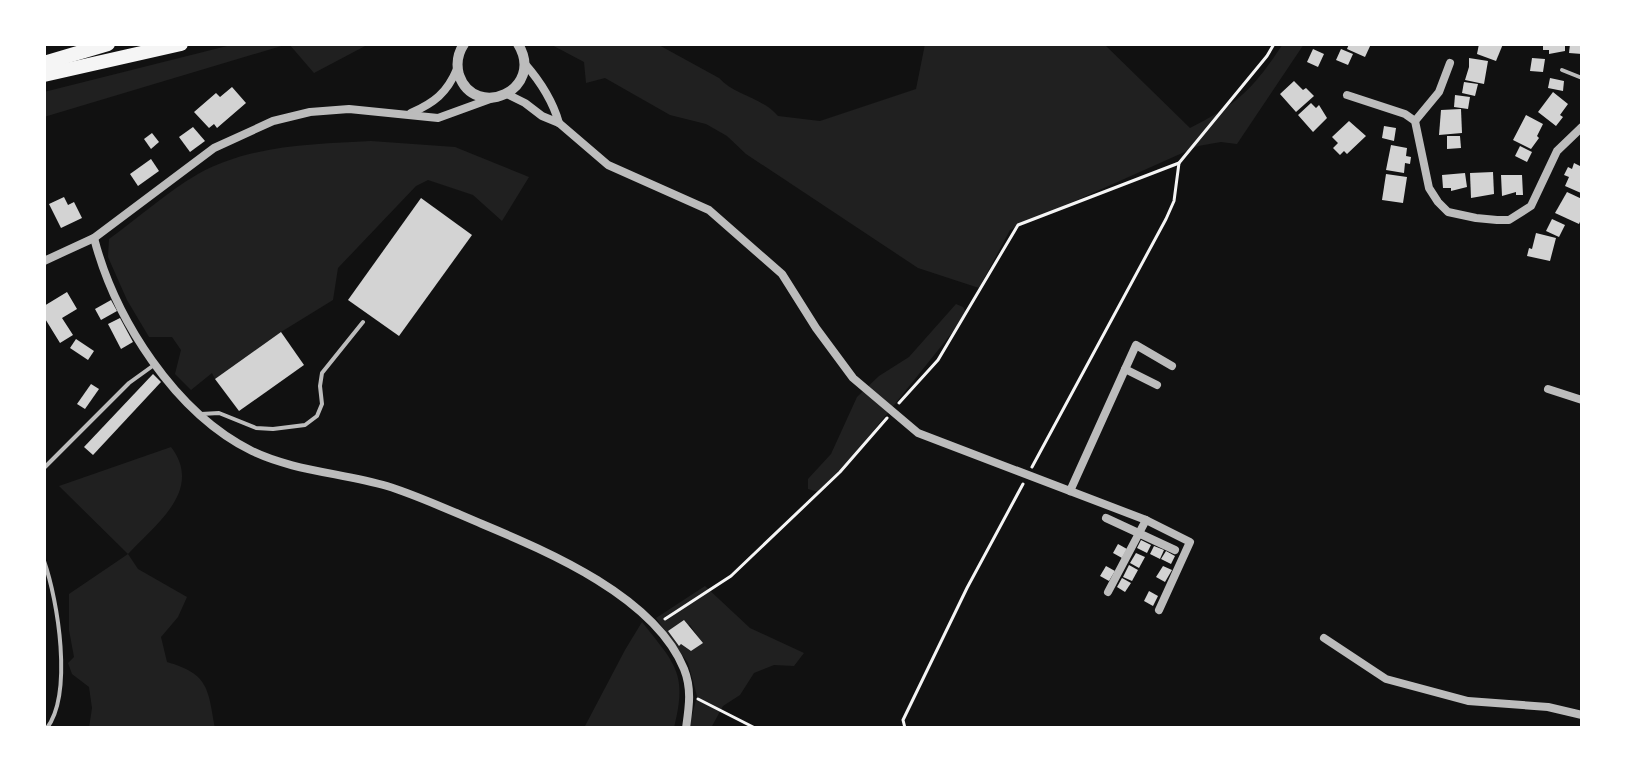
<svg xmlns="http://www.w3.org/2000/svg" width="1626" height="772" font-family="'Sofia Sans Condensed',sans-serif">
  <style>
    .green { fill: #202020; fill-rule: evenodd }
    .building { fill: #d3d3d3 }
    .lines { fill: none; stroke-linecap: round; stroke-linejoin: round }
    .path { stroke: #f5f5f5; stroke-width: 3 }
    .service { stroke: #bcbcbc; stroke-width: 4 }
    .minor { stroke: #bcbcbc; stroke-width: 8 }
    .tertiary { stroke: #bcbcbc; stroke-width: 10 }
    .trunk { stroke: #f5f5f5; stroke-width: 14 }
  </style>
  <rect width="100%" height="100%" fill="#111"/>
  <g class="green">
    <path d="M235,44h53l-244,73v-25z"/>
    <path d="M289,44h75l3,1 -53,28z"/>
    <path d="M550,44h107l62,34c16,18 43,19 59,38l42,5 96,-32 9,-45h179l86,84c49,-25 62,-38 93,-84h21l-67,100 -16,-2 -23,4 -188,84 -31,58 -61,-20 -172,-114 -19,-18 -21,-12 -36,-9 -65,-37 -19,5 -2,-21z"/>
    <path d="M371,141l84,6 74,30 -27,44 -29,-26 -45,-15 -12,6 -78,82 -5,32 -52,32 -66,47 -3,-6 -21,17 -16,-16 6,-24 -9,-13h-23l-22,-37 -19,-43 1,-18c29,-21 58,-47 89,-65 51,-29 116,-30 173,-33z"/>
    <path d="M956,304l7,3 4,7 -113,141 -36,37 -10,-3v-10l23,-25 26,-57 22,-21 30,-19z"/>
    <path d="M171,447c33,43 -16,78 -43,107l10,15 49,28 -9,20 -17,20 6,25c42,12 41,27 48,66h-126l3,-20 -3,-21 -17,-13 -4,-11 6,-6 -5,-27v-36l59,-40 -69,-68z"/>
    <path d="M705,586l45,42 54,25 -10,13 -20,-1 -20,8 -14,22 -17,11 -12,22h-22l8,-32 -9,-33 -32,-45zM690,625l12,18 -11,8 -10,-7 -3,1 -9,-14z"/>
    <path d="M642,622c33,42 46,51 32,106h-90l41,-78z"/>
  </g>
  <g class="building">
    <path d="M1349,44h22l-6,13 -18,-8z"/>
    <path d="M1479,44h24l-7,17 -19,-7z"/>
    <path d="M1543,44h22v7l-16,3v-4h-6z"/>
    <path d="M1570,44h12v10l-13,-1z"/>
    <path d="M1313,49l11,5 -6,13 -11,-5z"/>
    <path d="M1341,49l12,5 -5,11 -12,-5z"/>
    <path d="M1469,58l19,3 -4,23 -19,-4 4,-13z"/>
    <path d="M1532,58l13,1 -2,13 -13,-1z"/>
    <path d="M1550,78l14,3 -1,10 -15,-3z"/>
    <path d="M1294,81l9,9 3,-2 8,8 -18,16 -16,-18z"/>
    <path d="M1464,82l14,2 -3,12 -13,-3z"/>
    <path d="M232,87l14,16 -29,25 -3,-4 -5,4 -15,-16 22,-19 4,4z"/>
    <path d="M1553,92l15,12 -8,11 3,2 -7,9 -18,-14z"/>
    <path d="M1455,95l15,2 -2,12 -14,-2z"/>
    <path d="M1311,103l5,5 3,-3 8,13 -14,14 -15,-17z"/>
    <path d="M1461,109l1,24 -23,2 2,-25z"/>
    <path d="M1526,115l17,9 -6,12 2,2 -8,11 -18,-9z"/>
    <path d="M1349,121l17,15 -19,18 -3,-3 -4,4 -7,-7 5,-5 -6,-6z"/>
    <path d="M1384,126l12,2 -2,13 -12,-3z"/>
    <path d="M193,127l12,14 -15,11 -11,-15z"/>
    <path d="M152,133l7,9 -8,7 -7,-10z"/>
    <path d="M1447,136h13l1,12 -14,1z"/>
    <path d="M1391,145l16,3 -1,8 5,1 -1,7 -5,-1 -1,10 -18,-3z"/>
    <path d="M1520,146l12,6 -5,10 -12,-6z"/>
    <path d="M151,159l8,12 -21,15 -8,-12z"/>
    <path d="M1574,163l8,4 -1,26 -16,-7 4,-9 -5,-2 4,-8 4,2z"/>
    <path d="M1493,172l1,22 -23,4 -1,-25z"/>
    <path d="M1465,173l2,14 -16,4v-3h-8l-1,-13z"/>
    <path d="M1386,174l21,3 -4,26 -21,-3z"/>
    <path d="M1501,175h21l1,20h-7v-3l-14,4z"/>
    <path d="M1567,192l15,7v18l-3,7 -24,-11z"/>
    <path d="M64,197l4,8 6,-3 8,16 -21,10 -12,-24z"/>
    <path d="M421,198l51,37 -73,101 -51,-36z"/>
    <path d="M1552,219l13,6 -6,12 -13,-6z"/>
    <path d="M1536,233l20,5 -6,23 -23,-5 2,-8 3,1z"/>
    <path d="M67,292l10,17 -15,9 11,17 -13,8 -16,-26v-11z"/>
    <path d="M111,300l6,11 -16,9 -6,-11z"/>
    <path d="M120,318l13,24 -12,7 -13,-25z"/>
    <path d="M281,332l23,33 -65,46 -24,-32z"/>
    <path d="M76,339l18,12 -6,9 -18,-12z"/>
    <path d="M153,374l8,8 -68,73 -9,-8z"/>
    <path d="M91,384l8,5 -14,20 -8,-5z"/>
    <path d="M1141,540l10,5 -4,8 -10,-5z"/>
    <path d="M1118,544l9,5 -5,9 -9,-5z"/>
    <path d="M1154,546l10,4 -4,9 -10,-5z"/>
    <path d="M1166,551l9,5 -4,8 -10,-5z"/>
    <path d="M1136,553l9,4 -6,11 -9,-5z"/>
    <path d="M1129,565l9,5 -6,11 -9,-4z"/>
    <path d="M1106,566l9,5 -6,10 -9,-5z"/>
    <path d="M1163,566l9,4 -7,12 -9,-5z"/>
    <path d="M1122,578l9,5 -6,9 -8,-5z"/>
    <path d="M1149,591l9,5 -5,10 -9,-5z"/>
    <path d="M684,620l19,23 -12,8 -10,-7 -2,2 -11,-15z"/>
  </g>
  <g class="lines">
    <g class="path">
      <path d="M899,403l39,-43 80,-135 161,-62 88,-107 7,-12"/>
      <path d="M1032,467l134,-248 8,-18 5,-38"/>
      <path d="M665,619l66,-43 109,-104 47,-54"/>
      <path d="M698,699l57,29"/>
      <path d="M905,728l-2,-8 64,-132 56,-104"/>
    </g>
    <g class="service">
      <path d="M1562,70l20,8"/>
      <path d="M201,414l18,-1 37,15 17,1 32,-4 12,-9 5,-12 -2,-18 2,-13 41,-51"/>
      <path d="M44,468l85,-85 25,-18"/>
      <path d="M44,561c14,40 29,132 3,167"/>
    </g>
    <g class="minor">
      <path d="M525,64c14,16 28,38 34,59"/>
      <path d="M507,94l18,9 17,13 17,7 49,42 101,45 73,64 34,54 37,50 65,55 228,87 44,22 -31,68"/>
      <path d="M1347,95l58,19 10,7 14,67 9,14 10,10 28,6 21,2h12l22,-14 26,-55 25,-24"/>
      <path d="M411,113c23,-10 36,-20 46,-44"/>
      <path d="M1415,121l24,-29 11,-29"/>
      <path d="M94,238c21,81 81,175 158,213 41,20 91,22 135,35 32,10 64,25 95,38 67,28 173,73 202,145 8,20 5,38 2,59"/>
      <path d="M44,261l50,-23 120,-90 59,-27 37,-9 39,-3 89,9 55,-20"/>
      <path d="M1125,369l32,16"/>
      <path d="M1548,389l34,11"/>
      <path d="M1070,491l66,-146 36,21"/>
      <path d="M1106,518l69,32"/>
      <path d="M1108,592l38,-72"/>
      <path d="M1324,638l62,41 82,22 80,6 34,8"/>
    </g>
    <path class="tertiary" d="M464,44c-6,9 -8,20 -5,31 16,46 87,15 59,-31"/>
    <g class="trunk">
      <path d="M44,63l64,-19"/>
      <path d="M44,75l137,-31"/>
    </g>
  </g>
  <rect width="1626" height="772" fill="none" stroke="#ffffff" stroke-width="92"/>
</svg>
